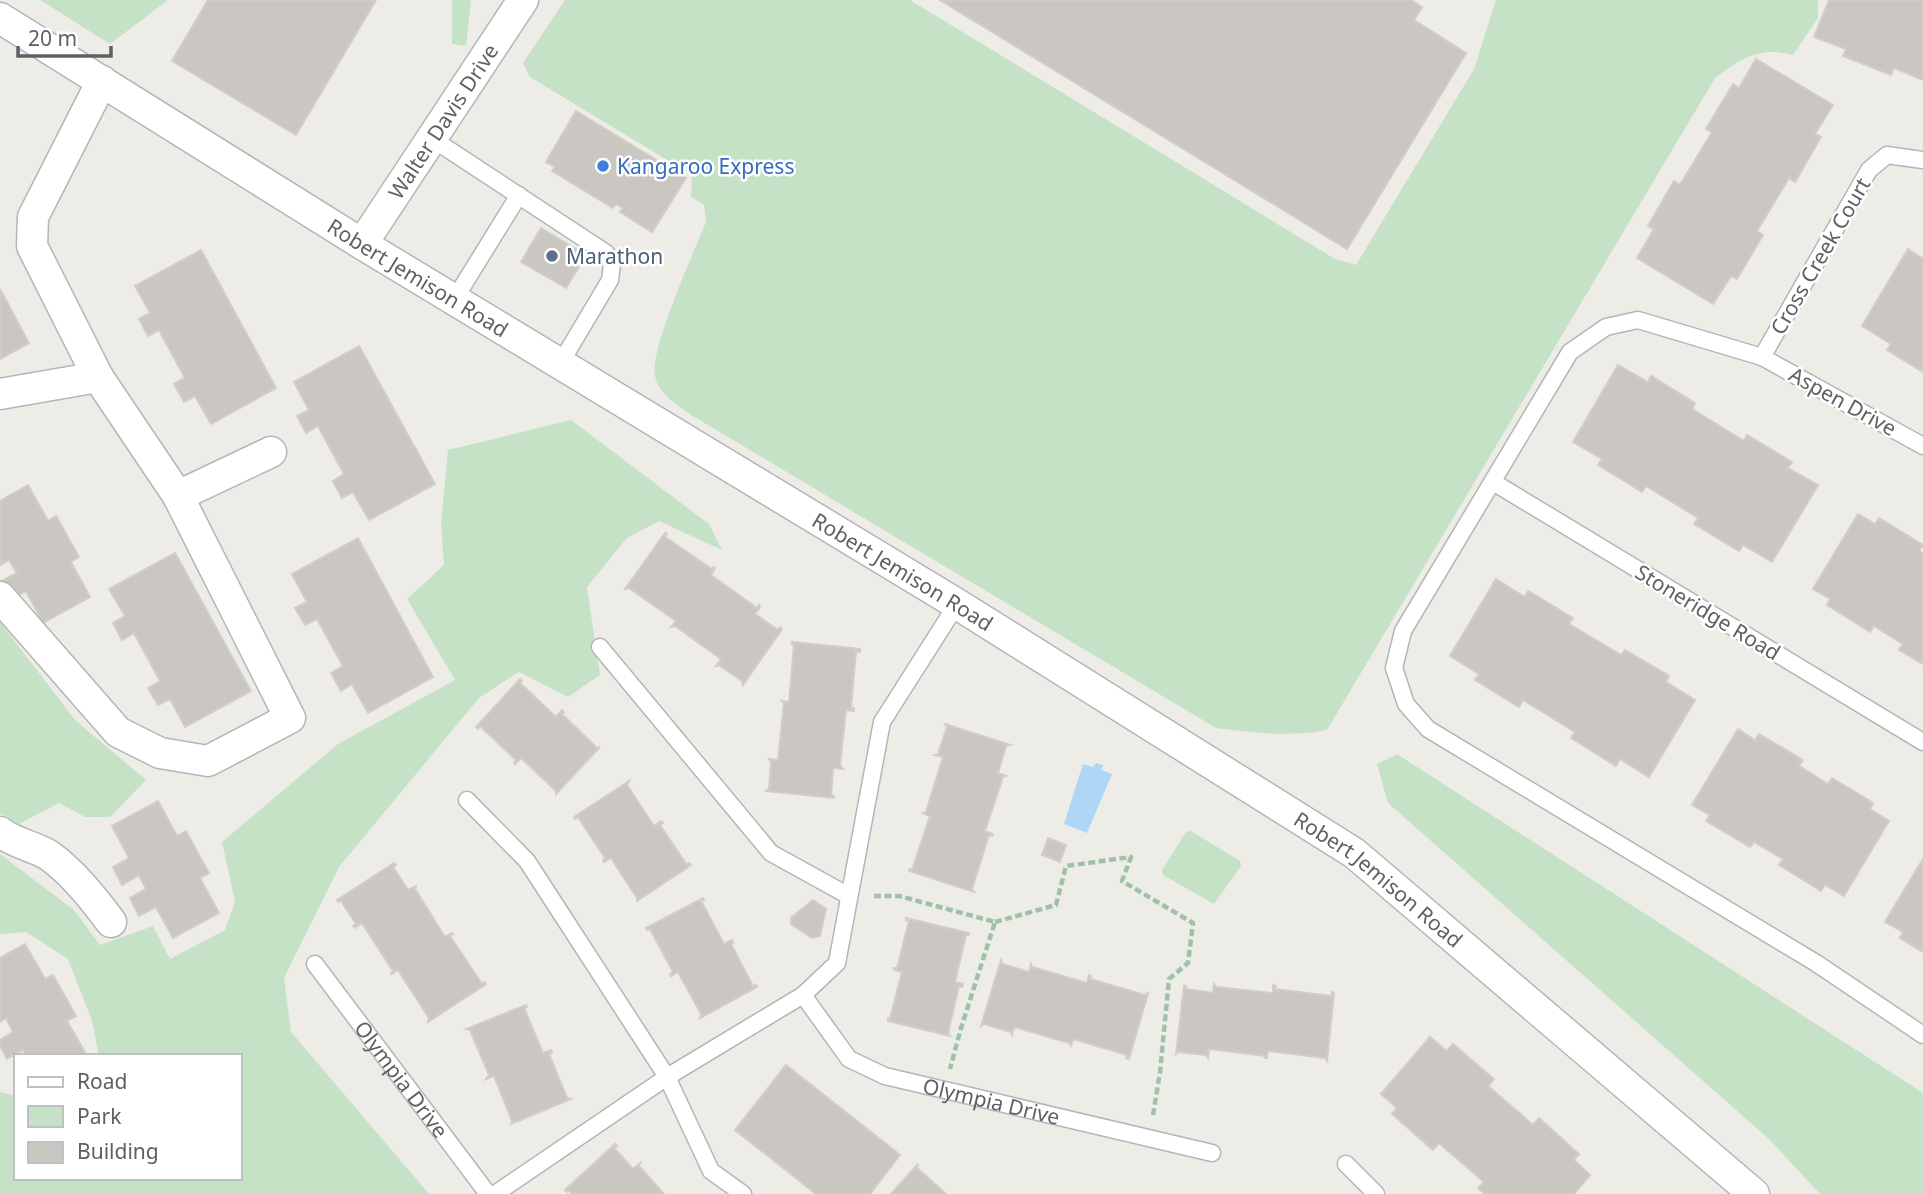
<svg xmlns="http://www.w3.org/2000/svg" width="1923" height="1194" font-family="'Noto Sans',sans-serif">
  <style>
    .green { fill: #c6e2c6 }
    .water { fill: #afd6f5 }
    .building { fill: #cac7c2; stroke: #d2cec5; stroke-width: 2 }
    .lines { fill: none; stroke-linecap: round; stroke-linejoin: round }
    .lane-casing { stroke: #b3b6b9; stroke-width: 19 }
    .street-casing { stroke: #b3b6b9; stroke-width: 33 }
    .path { stroke: #9fc1a8; stroke-width: 4.5; stroke-dasharray: 7 3.5; stroke-linecap: butt }
    .lane { stroke: #fff; stroke-width: 16 }
    .street { stroke: #fff; stroke-width: 30 }
    .shop-dot { fill: #3f7fe0; stroke: #fff; stroke-width: 2.5 }
    .service-dot { fill: #5c6f8a; stroke: #fff; stroke-width: 2.5 }
    .labels { text-anchor: middle; dominant-baseline: central; stroke-width: 5; stroke-linejoin: round; paint-order: stroke }
    .street-label { font-size: 21px; fill: #5e6164; stroke: #fff }
    .shop-label { font-size: 21px; fill: #366cbe; stroke: #fff; text-anchor: start }
    .service-label { font-size: 21px; fill: #4e5e75; stroke: #fff; text-anchor: start }
  </style>
  <rect width="100%" height="100%" fill="#eeece6"/>
  <g class="green">
    <path d="M40,0h128l-58,44z"/>
    <path d="M452,0h19l-5,46 -14,-2z"/>
    <path d="M565,0h345l425,259 21,6 118,-196 22,-69h322v18l-25,37c-34,-9 -51,3 -78,23l-388,652c-37,7 -73,3 -111,-2l-525,-313c-14,-11 -32,-20 -36,-39 -6,-25 39,-125 51,-154l-2,-17 -13,-8 1,-22 -162,-98 -7,-14z"/>
    <path d="M571,420l138,104 13,26 -63,-29 -32,17 -40,49 13,88 -32,22 -49,-25 -40,26 -140,169 -55,111 7,54 138,162h-429v-102l16,4v82h224v-122h-141l-7,-35 -24,-62 -42,-27 -26,2v-80l74,56 26,35 53,-19 17,33 55,-29 10,-28 -13,-60 116,-98 117,-64 -48,-81 37,-34 -3,-41 7,-74z"/>
    <path d="M0,622l75,98 71,60 -36,37h-25l-26,-14 -40,21 -19,-11z"/>
    <path d="M1397,754l526,339v101h-103l-50,-54 -382,-337 -11,-39z"/>
    <path d="M1191,831l49,30 1,5 -27,38 -51,-29 -1,-5 24,-38z"/>
  </g>
  <path class="water" d="M1096,763l7,2 -2,5 11,4 -25,59 -23,-9 19,-60 10,3z"/>
  <g class="building">
    <path d="M208,0h168l-80,135 -124,-74z"/>
    <path d="M940,0h471l11,7 -8,13 52,33 -119,196z"/>
    <path d="M1829,0h94v80l-29,-12 -3,7 -48,-19 3,-7 -32,-12z"/>
    <path d="M1756,59l77,46 -18,29 6,3 -26,45 -6,-4 -32,53 6,4 -26,44 -6,-3 -18,28 -76,-46 17,-29 -6,-3 26,-45 6,4 32,-53 -6,-3 27,-45 6,4z"/>
    <path d="M576,111l110,67 -34,54 -32,-20 3,-4 -7,-4 -3,4 -61,-37 3,-4 -9,-5z"/>
    <path d="M541,228l45,27 -20,33 -45,-26z"/>
    <path d="M1908,249l15,10v113l-36,-22 4,-6 -29,-18z"/>
    <path d="M201,250l75,138 -65,36 -16,-28 -11,6 -10,-18 11,-6 -26,-48 -11,6 -9,-17 11,-6 -15,-27z"/>
    <path d="M0,289l29,54 -29,16z"/>
    <path d="M359,346l76,138 -66,36 -16,-28 -11,6 -9,-17 11,-7 -26,-48 -12,7 -9,-17 12,-6 -15,-28z"/>
    <path d="M1618,365l30,17 3,-6 44,27 -3,6 52,32 3,-6 45,27 -4,6 30,17 -46,77 -29,-17 -4,6 -45,-27 4,-6 -52,-32 -4,6 -44,-27 4,-6 -29,-17z"/>
    <path d="M28,485l20,36 8,-5 23,41 -8,5 19,35 -47,26 -17,-32 -16,9 -10,-18 17,-9 -8,-13 -9,5v-64z"/>
    <path d="M1858,514l17,10 4,-6 44,27 -4,6 4,2v111l-24,-14 4,-6 -29,-18 -4,6 -43,-27 3,-6 -17,-10z"/>
    <path d="M665,533l2,1 -2,3 47,32 1,-2 2,1 -4,7 46,33 2,-3 1,2 -5,7 23,16 2,-3 2,2 -39,56 -1,-4 -23,-16 -3,1 5,-7 -46,-33 -4,1 5,-6 -47,-33 -4,1z"/>
    <path d="M358,538l75,139 -65,36 -16,-29 -11,7 -10,-18 12,-7 -26,-47 -12,6 -10,-17 12,-6 -15,-28z"/>
    <path d="M175,553l76,138 -66,36 -15,-28 -12,6 -10,-17 12,-7 -26,-48 -12,7 -9,-17 12,-7 -16,-27z"/>
    <path d="M1496,579l29,18 3,-6 45,27 -4,6 52,31 4,-5 44,26 -3,6 29,18 -46,77 -29,-18 -4,7 -45,-28 4,-6 -52,-32 -4,7 -44,-27 4,-6 -29,-18z"/>
    <path d="M792,642l68,7v3l-4,-1 -5,57h3v3l-8,-1 -6,56 3,3 -10,-1 -2,28h3v2l-68,-7 3,-2 2,-27 -2,-3 9,1 6,-57 -2,-2 7,1 5,-57 -2,-1z"/>
    <path d="M520,679l2,2 -2,2 36,34 6,-7 2,2 -2,2 35,34 3,-1 -44,47v-3l-35,-33 -6,6 -1,-2 2,-2 -36,-34 -2,3 -2,-2z"/>
    <path d="M945,724l65,21 -4,1 -8,27 8,3 -3,1 -18,54 8,3 -1,2 -3,-1 -17,54 2,3 -65,-21 1,-2 2,1 18,-54 -7,-3 3,-1 17,-55 -8,-2 3,-1 9,-27z"/>
    <path d="M1738,729l17,11 4,-6 44,26 -4,6 29,18 4,-6 41,25 -3,6 19,12 -45,75 -19,-11 -4,6 -42,-26 4,-6 -29,-17 -4,5 -44,-26 4,-6 -18,-10z"/>
    <path d="M629,781l-2,4 27,41 7,-5 2,2 -3,2 27,40 2,-2 2,2 -54,36v-3l-26,-40 -7,4 -1,-2 2,-2 -27,-41 -3,2 -1,-2z"/>
    <path d="M158,801l19,35 9,-5 23,42 -9,5 19,35 -46,25 -17,-31 -17,9 -9,-18 16,-9 -7,-14 -17,10 -9,-18 16,-9 -17,-32z"/>
    <path d="M1048,838l18,7 -6,17 -18,-7z"/>
    <path d="M1923,859v93l-23,-14 3,-6 -18,-10z"/>
    <path d="M394,863l2,2 -3,2 15,23 8,-4 -1,3 30,48 7,-4 1,1 -3,2 32,48 2,-2 2,2 -58,38 1,-4 -31,-48 -6,4 -1,-1 2,-2 -31,-48 -7,5 -2,-2 3,-2 -15,-23 -3,1 -1,-2z"/>
    <path d="M703,898l1,2 -3,1 23,43 8,-4 1,3 -2,1 22,42 3,-1 1,2 -57,31 1,-4 -23,-42 -7,4 -1,-2 3,-2 -23,-43 -3,1 -1,-2z"/>
    <path d="M813,900l13,9 -6,27 -8,2 -21,-14v-6z"/>
    <path d="M906,918l63,15v2h-3l-11,47 8,2 -1,3 -3,-1 -11,47 2,3 -62,-15v-3l2,1 12,-47 -8,-2v-2h3l12,-47 -3,-1z"/>
    <path d="M25,944l20,35 8,-4 23,41 -9,5 20,35h-60l-4,-6 -16,9 -7,-13v-6l13,-8 -7,-14 -6,4v-64z"/>
    <path d="M1001,960l1,4 27,8 2,-8 1,3 55,16 2,-8 2,1 -1,3 55,16 3,-2 -19,66 -3,-1 1,-3 -54,-16 -2,7 -2,-3 -55,-16 -2,8 -1,-3 -27,-8 -3,2z"/>
    <path d="M1214,984l2,3 57,6v-8l3,1 -1,3 57,7v-4l2,1 -7,68 -2,-3 -57,-7 -1,7h-2l1,-2 -57,-7 -1,9 -2,-3 -28,-3 -2,2 8,-68h2v3l27,4z"/>
    <path d="M526,1005l1,2 -3,1 19,45 8,-3 1,3 -3,1 18,44 4,1 -60,25 1,-3 -18,-45 -8,3 3,-4 -19,-45 -4,-1z"/>
    <path d="M1430,1037l17,14 6,-7 41,35 -6,7 45,39 6,-7 40,36 -5,6 16,15 -16,19h-89l-7,-6 6,-6 -45,-39 -6,7 -41,-36 5,-6 -16,-14z"/>
    <path d="M786,1065l114,90 -30,39h-54l-81,-64z"/>
    <path d="M615,1144l2,2 -3,2 19,21 7,-6 -1,3 25,28h-92l-4,-4 -1,2 -2,-2z"/>
    <path d="M918,1164l-1,4 29,26h-55z"/>
  </g>
  <g class="lines">
    <g class="lane-casing">
      <g id="lane">
        <path d="M431,138l175,115 6,11 -2,16 -50,84"/>
        <path d="M454,300l65,-105"/>
        <path d="M1762,357l107,-187 18,-15 36,5"/>
        <path d="M1923,446l-161,-89 -124,-37 -32,7 -36,25 -167,279 -9,37 12,36 22,25 388,234 107,72"/>
        <path d="M1493,482l430,260"/>
        <path d="M600,647l171,206 78,43"/>
        <path d="M467,800l60,61 140,216 44,94 32,23"/>
        <path id="s1" d="M315,964l173,230"/>
        <path id="s2" d="M803,995l46,64 36,17 327,77"/>
        <path d="M1346,1164l30,30"/>
        <path d="M495,1194l172,-117 136,-82 34,-32 45,-241 75,-118"/>
      </g>
    </g>
    <g class="street-casing">
      <g id="street">
        <path id="s3" d="M0,18l362,226 595,360 397,249 400,341"/>
        <path id="s4" d="M362,244l161,-244"/>
        <path d="M0,394l98,-17"/>
        <path d="M178,496l93,-44"/>
        <path d="M0,597l118,135 42,21 48,8 82,-43 -112,-222 -80,-119 -66,-131 1,-29 69,-136"/>
        <path d="M0,832c15,12 35,14 50,24 24,18 43,42 61,66"/>
      </g>
    </g>
    <g class="path">
      <path d="M874,896h25l96,26 -34,106 -11,41"/>
      <path d="M995,922l61,-17 10,-39 65,-9 -9,24 71,42 -5,40 -19,16 -9,93 -7,43"/>
    </g>
    <use href="#lane" class="lane"/>
    <use href="#street" class="street"/>
  </g>
  <circle class="shop-dot" cx="603" cy="166" r="7"/>
  <circle class="service-dot" cx="552" cy="256" r="7"/>
  <g class="labels">
    <g class="street-label">
      <text stroke="none"><textPath href="#s4" startOffset="147">Walter Davis Drive</textPath></text>
      <text transform="translate(1820 256) rotate(-60)">Cross Creek Court</text>
      <text stroke="none"><textPath href="#s3" startOffset="492">Robert Jemison Road</textPath></text>
      <text transform="translate(1843 401) rotate(29)">Aspen Drive</text>
      <text stroke="none"><textPath href="#s3" startOffset="1059">Robert Jemison Road</textPath></text>
      <text transform="translate(1708 612) rotate(31)">Stoneridge Road</text>
      <text stroke="none"><textPath href="#s3" startOffset="1626">Robert Jemison Road</textPath></text>
      <text stroke="none"><textPath href="#s1" startOffset="144">Olympia Drive</textPath></text>
      <text stroke="none"><textPath href="#s2" startOffset="228">Olympia Drive</textPath></text>
    </g>
    <g class="shop-label">
      <text x="617" y="166">Kangaroo Express</text>
    </g>
    <g class="service-label">
      <text x="566" y="256">Marathon</text>
    </g>
  </g>
  <rect x="14" y="1054" width="228" height="126" fill="#ffffff" stroke="#bfc0c1" stroke-width="2"/>
  <rect x="28" y="1077" width="35" height="10" fill="#ffffff" stroke="#bfc0c1" stroke-width="2"/>
  <text x="77" y="1089" font-size="21" fill="#5e6164">Road</text>
  <rect x="28" y="1106" width="35" height="21" fill="#c6e2c6" stroke="#bfc0c1" stroke-width="2"/>
  <text x="77" y="1124" font-size="21" fill="#5e6164">Park</text>
  <rect x="28" y="1142" width="35" height="21" fill="#cac7c2" stroke="#bfc0c1" stroke-width="2"/>
  <text x="77" y="1159" font-size="21" fill="#5e6164">Building</text>
  <path d="M18 46v10h93v-10" fill="none" stroke="#5e6164" stroke-width="3.5"/>
  <text x="28" y="46" font-size="21" fill="#5e6164" stroke="#ffffff" stroke-width="5" paint-order="stroke">20 m</text>
</svg>
